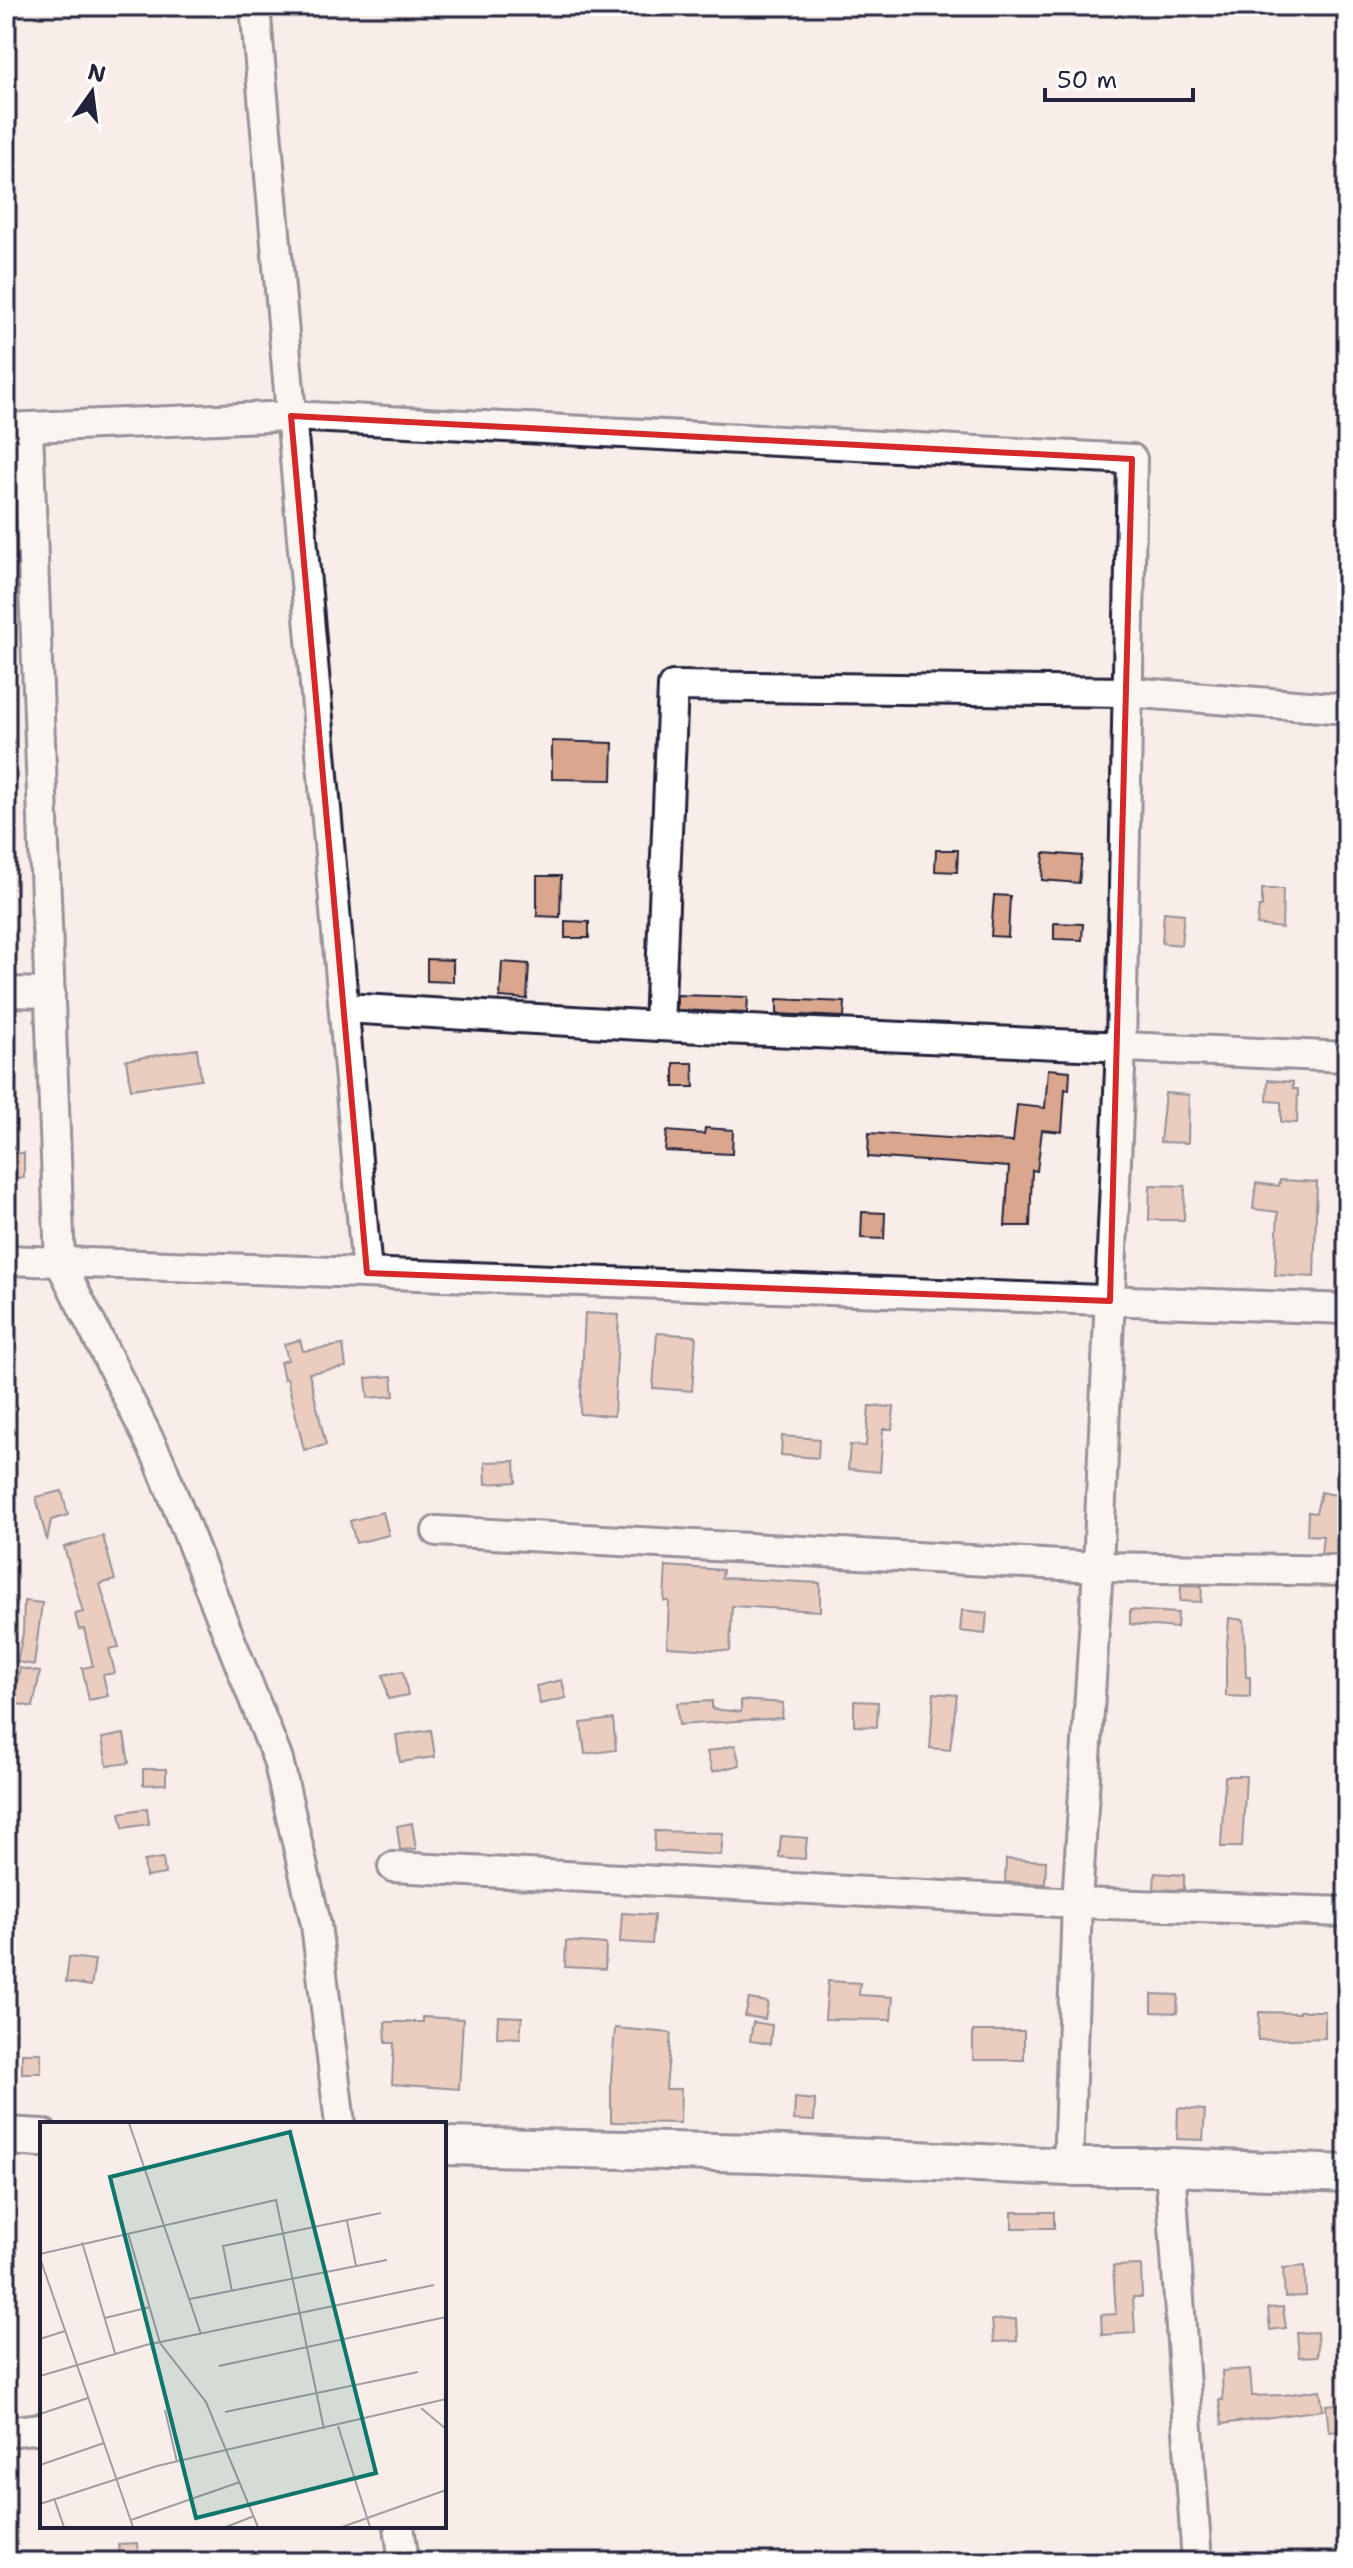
<svg xmlns="http://www.w3.org/2000/svg" width="1353" height="2568" font-family="'Shantell Sans',sans-serif">
  <style>
    .building { fill: #daa78e; stroke: #22223b; stroke-width: 2 }
    .lines { fill: none; stroke-linecap: round; stroke-linejoin: round }
    .minor-casing { stroke: #22223b; stroke-width: 34 }
    .major-casing { stroke: #22223b; stroke-width: 42 }
    .minor { stroke: #fff; stroke-width: 28 }
    .major { stroke: #fff; stroke-width: 36 }
    .marked { fill: none; stroke: #d62828; stroke-width: 6; stroke-linejoin: round }
    .inset-road { fill: none; stroke: #a29ca3; stroke-width: 2 }
    .view { fill: #0f766e; fill-opacity: 0.15; stroke: #0f766e; stroke-width: 4 }
    .inset-edge { fill: none; stroke: #22223b; stroke-width: 4 }
  </style>
  <rect width="100%" height="100%" fill="#f8ede8"/>
  <filter id="ink" filterUnits="userSpaceOnUse"><feTurbulence type="fractalNoise" baseFrequency=".0125" numOctaves="2"/><feDisplacementMap in="SourceGraphic" scale="16" xChannelSelector="R" yChannelSelector="G"/><feConvolveMatrix kernelMatrix="1 2 1 2 8 2 1 2 1" color-interpolation-filters="sRGB"/></filter>
  <g filter="url(#ink)">
    <g class="building">
      <path d="M552,741l61,2 -1,37 -60,-1z"/>
      <path d="M936,850h22l-1,22 -22,-1z"/>
      <path d="M1044,853l38,3 -3,27 -37,-3z"/>
      <path d="M537,876h24l-1,41 -23,-1z"/>
      <path d="M1262,889h21l-1,39 -25,-3 2,-18h3z"/>
      <path d="M994,895l16,1 -2,41 -17,-1z"/>
      <path d="M1164,912l20,2 -3,31 -19,-2z"/>
      <path d="M565,921l24,1v16h-24z"/>
      <path d="M1054,923l29,1 -1,16 -28,-1z"/>
      <path d="M427,959l26,1v22l-26,-1z"/>
      <path d="M502,962l27,2 -2,35 -27,-2z"/>
      <path d="M677,995l71,2 -1,16 -70,-3z"/>
      <path d="M777,999l68,3 -1,15 -67,-3z"/>
      <path d="M197,1049l4,30 -70,10 -5,-29z"/>
      <path d="M674,1063h19l1,24h-20z"/>
      <path d="M1048,1069l22,2 -1,19 -4,-1 -3,43 -20,-2 -5,41 -5,-1 -2,56h-25l4,-59 -141,-10 1,-24 144,9 4,-37 28,3z"/>
      <path d="M1268,1080l25,2v7h5l-1,34 -16,-1v-20l-14,-1z"/>
      <path d="M1165,1093l24,2 -1,48 -28,-1z"/>
      <path d="M705,1128l28,2 -1,24 -67,-3 2,-20 37,3z"/>
      <rect x="6" y="1153" width="18" height="25"/>
      <path d="M1280,1180l37,2 -3,95 -39,-2 3,-63 -25,-3 3,-26 23,3z"/>
      <path d="M1150,1185l35,1 -1,34h-35z"/>
      <path d="M862,1212l23,1 -1,26 -23,-1z"/>
      <path d="M585,1313l34,2 -5,101 -34,-2z"/>
      <path d="M657,1333l39,3 -4,55 -39,-3z"/>
      <path d="M300,1340l3,11 40,-6 3,22 -37,6 17,72 -22,5 -17,-72 -3,1 -4,-17 8,-2 -4,-16z"/>
      <path d="M392,1376l2,20 -26,2 -2,-20z"/>
      <path d="M869,1406l25,1 -2,22h-9l-3,43 -32,-3 2,-24 16,1z"/>
      <path d="M782,1436l37,3 -1,19 -37,-3z"/>
      <path d="M515,1461l1,21 -30,2 -1,-22z"/>
      <path d="M62,1491l6,24 -17,5 -4,21 -11,-44z"/>
      <path d="M1321,1492l19,4 -4,18 7,1 -2,39h-20l2,-18 -16,-1 1,-23 8,1z"/>
      <path d="M383,1512l6,23 -33,8 -6,-22z"/>
      <path d="M103,1536l12,44 -15,4 19,63 -10,2 6,24 -12,2 5,21 -19,4 -7,-32 11,-2 -9,-37 -5,1 -4,-16 8,-2 -19,-65z"/>
      <path d="M666,1566l57,4 -1,8 98,5v28l-88,-5 -2,45 -63,-4 2,-46h-5z"/>
      <path d="M1181,1585l21,1 -1,16 -21,-1z"/>
      <path d="M24,1601l18,2 -8,62 -17,-3 6,-29z"/>
      <path d="M962,1610l25,3 -2,21 -25,-3z"/>
      <path d="M1130,1610l48,3 -1,15 -47,-4z"/>
      <path d="M1229,1618l15,2 2,57h4v20l-24,-1v-37z"/>
      <path d="M20,1668l20,4 -7,35 -20,-4z"/>
      <path d="M403,1671l5,24 -20,4 -5,-24z"/>
      <path d="M562,1680l4,18 -26,6 -4,-18z"/>
      <path d="M934,1693l23,2 -7,55 -20,-2z"/>
      <path d="M741,1700l42,3 -1,15 -103,7 -2,-22 35,-2v8l29,3z"/>
      <path d="M854,1701l24,1 -1,25 -23,-1z"/>
      <path d="M613,1719l3,31 -31,4 -4,-31z"/>
      <path d="M431,1730l4,27 -35,5 -4,-27z"/>
      <path d="M124,1734l5,29 -22,3 -5,-28z"/>
      <path d="M735,1745l5,20 -28,7 -5,-20z"/>
      <path d="M143,1769h23v15l-23,1z"/>
      <path d="M1225,1776h21l-4,71h-21z"/>
      <path d="M147,1808l2,16 -26,4 -3,-15z"/>
      <path d="M412,1823l4,26 -16,1 -3,-24z"/>
      <path d="M655,1831l68,2 -2,22 -67,-4z"/>
      <path d="M781,1836l26,2 -2,21 -26,-2z"/>
      <path d="M163,1858l2,16 -19,3 -2,-16z"/>
      <path d="M1006,1859l40,2 -1,23 -40,-2z"/>
      <path d="M1155,1873l29,2v15l-30,-1z"/>
      <path d="M622,1913l32,2 -2,29 -32,-2z"/>
      <path d="M566,1941l40,3 -1,25 -40,-2z"/>
      <path d="M69,1957l26,3 -4,26 -25,-4z"/>
      <path d="M828,1981l32,2 -1,12 34,2 -2,23 -66,-1z"/>
      <path d="M1152,1994l26,1 -1,18 -25,-1z"/>
      <path d="M749,1999l19,3 -3,17 -20,-3z"/>
      <path d="M1299,2011h26v27l-67,2 1,-28 40,1z"/>
      <path d="M498,2016l24,1 -2,21 -23,-1z"/>
      <path d="M423,2017l40,2 -4,70 -67,-5 2,-41h-8l-1,-21h38z"/>
      <path d="M753,2022l19,3 -2,19 -20,-3z"/>
      <path d="M615,2028l56,5 -5,56h15l-1,34 -69,-1v-43z"/>
      <rect x="973" y="2031" width="51" height="29"/>
      <rect x="22" y="2053" width="19" height="20"/>
      <path d="M795,2098l20,2 -1,21 -20,-1z"/>
      <path d="M1178,2108l27,2 -2,30 -26,-1z"/>
      <rect x="1012" y="2212" width="42" height="16"/>
      <path d="M1141,2265l1,32h-9l2,36 -33,2 -1,-20 15,-1 -3,-48z"/>
      <path d="M1305,2266l1,30 -21,1 -2,-29z"/>
      <path d="M1283,2307l3,21 -16,2 -2,-22z"/>
      <path d="M1016,2319l1,22 -23,1 -2,-22z"/>
      <path d="M1317,2332l1,24 -19,1 -2,-24z"/>
      <path d="M1250,2369l2,27 32,-1 36,-5 3,20 -101,14 -3,-24h4l-1,-29z"/>
      <path d="M1347,2403v27l-18,2 -3,-27z"/>
      <path d="M137,2543l2,19h-19l-2,-18z"/>
    </g>
    <g class="lines">
      <g class="minor-casing">
        <g id="minor">
          <path d="M255,6l112,1267"/>
          <path d="M6,428l285,-12 841,43 -11,588 -23,520 -21,336 -9,264"/>
          <path d="M28,429l32,833 99,198 119,300 38,164 24,200"/>
          <path d="M6,992l44,1"/>
          <path d="M344,1008l315,18 688,31"/>
          <path d="M659,1026l14,-340 455,6 219,17"/>
          <path d="M6,1260l1341,49"/>
          <path d="M437,1531l661,36 249,4"/>
          <path d="M393,1867l684,36 270,9"/>
          <path d="M1170,2167l27,395"/>
          <path d="M6,2432l36,-4"/>
          <path d="M399,2526l5,36"/>
        </g>
      </g>
      <g class="major-casing">
        <g id="major">
          <path d="M6,2136l36,2"/>
          <path d="M444,2146l316,7 308,14h102l177,7"/>
        </g>
      </g>
      <use href="#minor" class="minor"/>
      <use href="#major" class="major"/>
    </g>
  </g>
  <path d="M0 0H1353V2568H0ZM291,416l841,43 -22,842 -743,-28z" fill="#f8ede8" fill-opacity=".55" fill-rule="evenodd"/>
  <path class="marked" d="M291,416l841,43 -22,842 -743,-28z"/>
  <g transform="translate(40 2122)">
    <rect width="406" height="406" fill="#f8ede8"/>
    <path class="inset-road" d="M89,1l72,211M307,99l9,45M88,111l32,110 46,59 52,125M42,120l33,111M0,132l236,-54 48,229M0,136l93,269M192,169l-9,-45 158,-33M150,177l197,-39M65,196l45,-11M0,217l25,-8M179,244l227,-49M0,254l106,-31 288,-60M381,286l25,21M125,288l12,52M185,290l193,-40M0,292l48,-16M298,304l32,101M0,343l64,-22M14,376l10,29M0,382l117,-38 289,-67M91,398l109,-38M186,405l28,-11M302,405l104,-37"/>
    <path class="view" d="M250,10l86,341 -180,45 -86,-341z"/>
    <rect width="406" height="406" class="inset-edge"/>
  </g>
  <rect width="1353" height="2568" fill="none" stroke="#fff" stroke-width="32"/>
  <rect x="16" y="16" width="1321" height="2536" fill="none" stroke="#22223b" stroke-width="3" filter="url(#ink)"/>
  <g transform="translate(92 92) rotate(14)" stroke="#ffffff" stroke-width="6" paint-order="stroke">
  <path d="M0-6L14 30L0 20L-14 30Z" fill="#22223b"/>
  <text y="-12" font-size="22" font-weight="bold" text-anchor="middle" fill="#22223b">N</text>
  </g>
  <path d="M1045 88v12h148v-12" fill="none" stroke="#22223b" stroke-width="4"/>
  <text x="1057" y="88" font-size="24" fill="#22223b" stroke="#ffffff" stroke-width="6" paint-order="stroke">50 m</text>
</svg>
